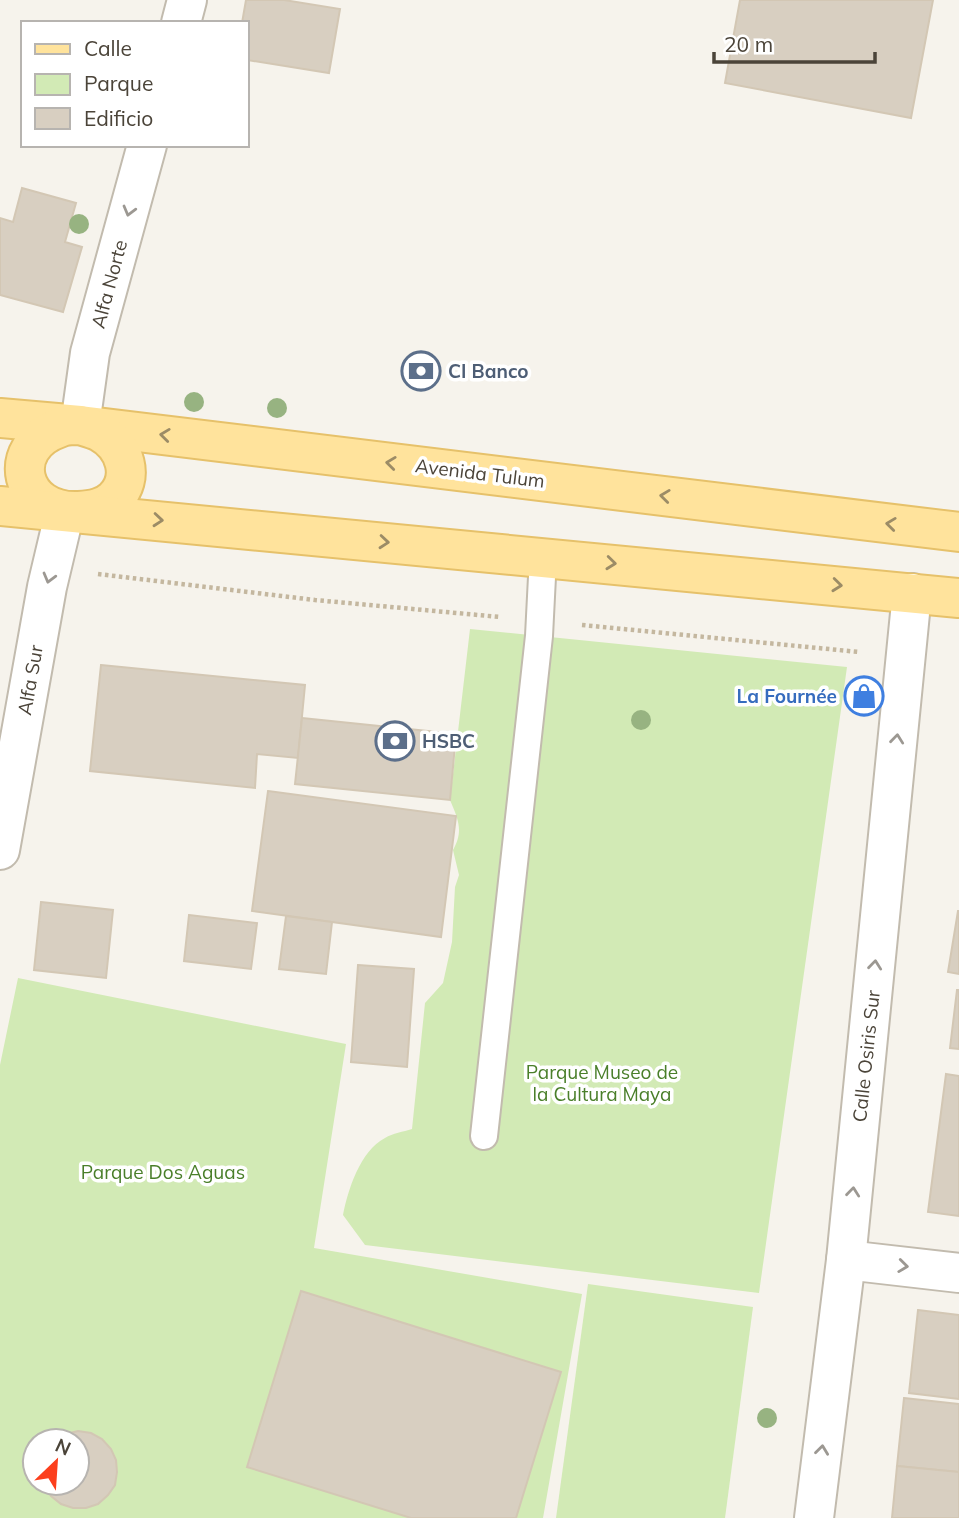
<svg xmlns="http://www.w3.org/2000/svg" width="959" height="1518" font-family="Mulish,sans-serif">
  <style>
    .green { fill: #d2eab5; fill-rule: evenodd }
    .building { fill: #d8cfc1; stroke: #d3c7b4; stroke-width: 2 }
    .lines { fill: none; stroke-linecap: round; stroke-linejoin: round }
    .service-casing { stroke: #c2bbae; stroke-width: 30 }
    .minor-casing { stroke: #c2bbae; stroke-width: 42 }
    .primary-casing { stroke: #e6c16a; stroke-width: 42 }
    .path { stroke: #c4b79f; stroke-width: 4.5; stroke-dasharray: 3.5 3.5; stroke-linecap: butt }
    .service { stroke: #fff; stroke-width: 26 }
    .minor { stroke: #fff; stroke-width: 38 }
    .primary { stroke: #ffe39c; stroke-width: 38 }
    .tree { fill: #97b381 }
    .oneway { stroke: #9c9892 }
    .oneway2 { stroke: #9c8c66 }
    .labels { text-anchor: middle; dominant-baseline: central; stroke-width: 7; stroke-linejoin: round; paint-order: stroke }
    .street-label { font-size: 19px; fill: #4b4439; stroke: #fff }
    .service-label { font-size: 19px; font-weight: bold; fill: #4e5e75; stroke: #fff; text-anchor: start }
    .shop-label { font-size: 19px; font-weight: bold; fill: #366cbe; stroke: #fff; text-anchor: end }
    .park-label { font-size: 19px; fill: #4a7f2a; stroke: #fff }
  </style>
  <rect width="100%" height="100%" fill="#f6f3ec"/>
  <g class="green">
    <path d="M470,629l377,38 -88,626 -394,-48 -22,-30c5,-25 17,-64 42,-77 8,-5 18,-6 27,-9l13,-126 18,-20 9,-41 3,-55 4,-12 -6,-25c11,-19 5,-31 -3,-50z"/>
    <path d="M18,978l328,66 -32,204 268,46 -39,224h-543v-453zM35,1441h42v42h-42z"/>
    <path d="M588,1284l165,23 -28,211h-169z"/>
  </g>
  <g class="building">
    <path d="M246,0h38l56,9 -11,64 -82,-13v-37h-5z"/>
    <path d="M740,0h193l-22,118 -186,-35z"/>
    <path d="M22,188l54,15 -11,39 17,5 -19,65 -63,-17v-77l13,4z"/>
    <path d="M101,665l204,20 -7,73 -41,-4 -2,34 -165,-17z"/>
    <path d="M302,718l154,16 -6,66 -155,-16z"/>
    <path d="M268,791l188,25 -15,121 -189,-26z"/>
    <path d="M41,902l72,8 -7,68 -72,-8z"/>
    <path d="M958,911h1v63l-11,-2z"/>
    <path d="M189,915l68,8 -6,46 -67,-8z"/>
    <path d="M286,916l46,6 -6,52 -47,-5z"/>
    <path d="M358,965l56,4 -7,98 -56,-5z"/>
    <path d="M957,990h2v59l-9,-1z"/>
    <path d="M946,1074l13,2v140l-31,-4z"/>
    <path d="M301,1291l260,81 -45,146h-105l-164,-51z"/>
    <path d="M918,1310l41,5v84l-50,-6z"/>
    <path d="M904,1398l55,6v68l-62,-6z"/>
    <path d="M78,1431l13,2 11,6 9,10 5,11 1,12 -2,13 -7,10 -10,9 -12,4h-13l-12,-4 -10,-8 -8,-13h34v-42h-23l12,-7z"/>
    <path d="M897,1466l62,6v46h-67z"/>
  </g>
  <g class="lines">
    <g class="service-casing">
      <path id="service" d="M484,1136l55,-500 4,-79"/>
    </g>
    <g class="minor-casing">
      <g id="minor">
        <path d="M181,23l6,-23"/>
        <path d="M80,425l10,-72 57,-208"/>
        <path d="M0,850l47,-263 18,-76"/>
        <path d="M846,1260l113,13"/>
        <path d="M814,1518l32,-258 66,-667"/>
      </g>
    </g>
    <g class="primary-casing">
      <g id="primary">
        <path d="M0,418l80,7 879,107"/>
        <path d="M80,425c6,2 14,4 20,7 25,14 36,46 14,67 -10,9 -21,11 -35,12 -60,3 -75,-64 -20,-83 6,-3 14,-3 21,-3z"/>
        <path d="M0,506l959,92"/>
      </g>
    </g>
    <g class="path">
      <path d="M98,574l217,26 185,17"/>
      <path d="M582,625l277,27"/>
    </g>
    <use href="#service" class="service"/>
    <use href="#minor" class="minor"/>
    <use href="#primary" class="primary"/>
  </g>
  <g class="tree">
    <circle cx="79" cy="224" r="10"/>
    <circle cx="194" cy="402" r="10"/>
    <circle cx="277" cy="408" r="10"/>
    <circle cx="641" cy="720" r="10"/>
    <circle cx="767" cy="1418" r="10"/>
  </g>
  <defs><path id="oneway-chevron" d="M-2-3.5L2.5 0L-2 3.5" fill="none" stroke-width="1.6" stroke-linecap="round" stroke-linejoin="round" transform="scale(1.75)"/></defs>
  <g class="oneway">
    <use href="#oneway-chevron" transform="translate(129 211) rotate(105)"/>
    <use href="#oneway-chevron" transform="translate(49 578) rotate(105)"/>
    <use href="#oneway-chevron" transform="translate(897 739) rotate(-84)"/>
    <use href="#oneway-chevron" transform="translate(875 965) rotate(-84)"/>
    <use href="#oneway-chevron" transform="translate(853 1192) rotate(-84)"/>
    <use href="#oneway-chevron" transform="translate(903 1266) rotate(7)"/>
    <use href="#oneway-chevron" transform="translate(822 1450) rotate(-83)"/>
  </g>
  <g class="oneway2">
    <use href="#oneway-chevron" transform="translate(165 435) rotate(-173)"/>
    <use href="#oneway-chevron" transform="translate(391 463) rotate(-173)"/>
    <use href="#oneway-chevron" transform="translate(665 496) rotate(-173)"/>
    <use href="#oneway-chevron" transform="translate(158 520) rotate(5)"/>
    <use href="#oneway-chevron" transform="translate(891 524) rotate(-173)"/>
    <use href="#oneway-chevron" transform="translate(384 542) rotate(5)"/>
    <use href="#oneway-chevron" transform="translate(611 563) rotate(6)"/>
    <use href="#oneway-chevron" transform="translate(837 585) rotate(6)"/>
  </g>
  <defs>
    <g id="bank-ring" transform="scale(2.0125)"><circle r="9.5" fill="#fff" stroke="#5c6f8a" stroke-width="1.5"/><path d="M-6-4H6V4H-6ZM0-2.3a2.3 2.3 0 1 0 0 4.6a2.3 2.3 0 1 0 0-4.6Z" fill="#5c6f8a"/></g>
    <g id="shop-ring" transform="scale(2.0125)"><circle r="9.5" fill="#fff" stroke="#3f7fe0" stroke-width="1.5"/><path d="M-5-2.5h2.3a2.7 3.5 0 0 1 5.4 0H5L5.5 6h-11ZM-1.5-2.5h3a1.5 2.3 0 0 0-3 0Z" fill="#3f7fe0"/></g>
  </defs>
  <g fill-rule="evenodd">
    <use href="#bank-ring" x="421" y="371"/>
    <use href="#shop-ring" x="864" y="696"/>
    <use href="#bank-ring" x="395" y="741"/>
  </g>
  <g class="labels">
    <g class="street-label">
      <text transform="translate(109 284) rotate(-75)">Alfa Norte</text>
      <text transform="translate(480 473) rotate(7)">Avenida Tulum</text>
      <text transform="translate(30 680) rotate(-80)">Alfa Sur</text>
      <text transform="translate(866 1056) rotate(-84)">Calle Osiris Sur</text>
    </g>
    <g class="service-label">
      <text x="448" y="371">CI Banco</text>
      <text x="422" y="741">HSBC</text>
    </g>
    <g class="shop-label">
      <text x="837" y="696">La Fournée</text>
    </g>
    <g class="park-label">
      <text x="602" y="1072">Parque Museo de<tspan x="602" dy="22">la Cultura Maya</tspan></text>
      <text x="163" y="1172">Parque Dos Aguas</text>
    </g>
  </g>
  <rect x="21" y="21" width="228" height="126" fill="#ffffff" stroke="#b7b4b0" stroke-width="2"/>
  <rect x="35" y="44" width="35" height="10" fill="#ffe39c" stroke="#b7b4b0" stroke-width="2"/>
  <text x="84" y="56" font-size="21" fill="#4b4439">Calle</text>
  <rect x="35" y="74" width="35" height="21" fill="#d2eab5" stroke="#b7b4b0" stroke-width="2"/>
  <text x="84" y="91" font-size="21" fill="#4b4439">Parque</text>
  <rect x="35" y="108" width="35" height="21" fill="#d8cfc1" stroke="#b7b4b0" stroke-width="2"/>
  <text x="84" y="126" font-size="21" fill="#4b4439">Edificio</text>
  <g transform="translate(56 1462) rotate(25)"><circle r="33" fill="#ffffff" stroke="#b7b4b0" stroke-width="2"/>
  <path d="M0-5L12 26L0 18L-12 26Z" fill="#fc3f1d"/>
  <text y="-10" font-size="19" font-weight="bold" text-anchor="middle" fill="#4b4439">N</text>
  </g>
  <path d="M714 52v10h161v-10" fill="none" stroke="#4b4439" stroke-width="3.5"/>
  <text x="724" y="52" font-size="21" fill="#4b4439" stroke="#ffffff" stroke-width="5" paint-order="stroke">20 m</text>
</svg>
